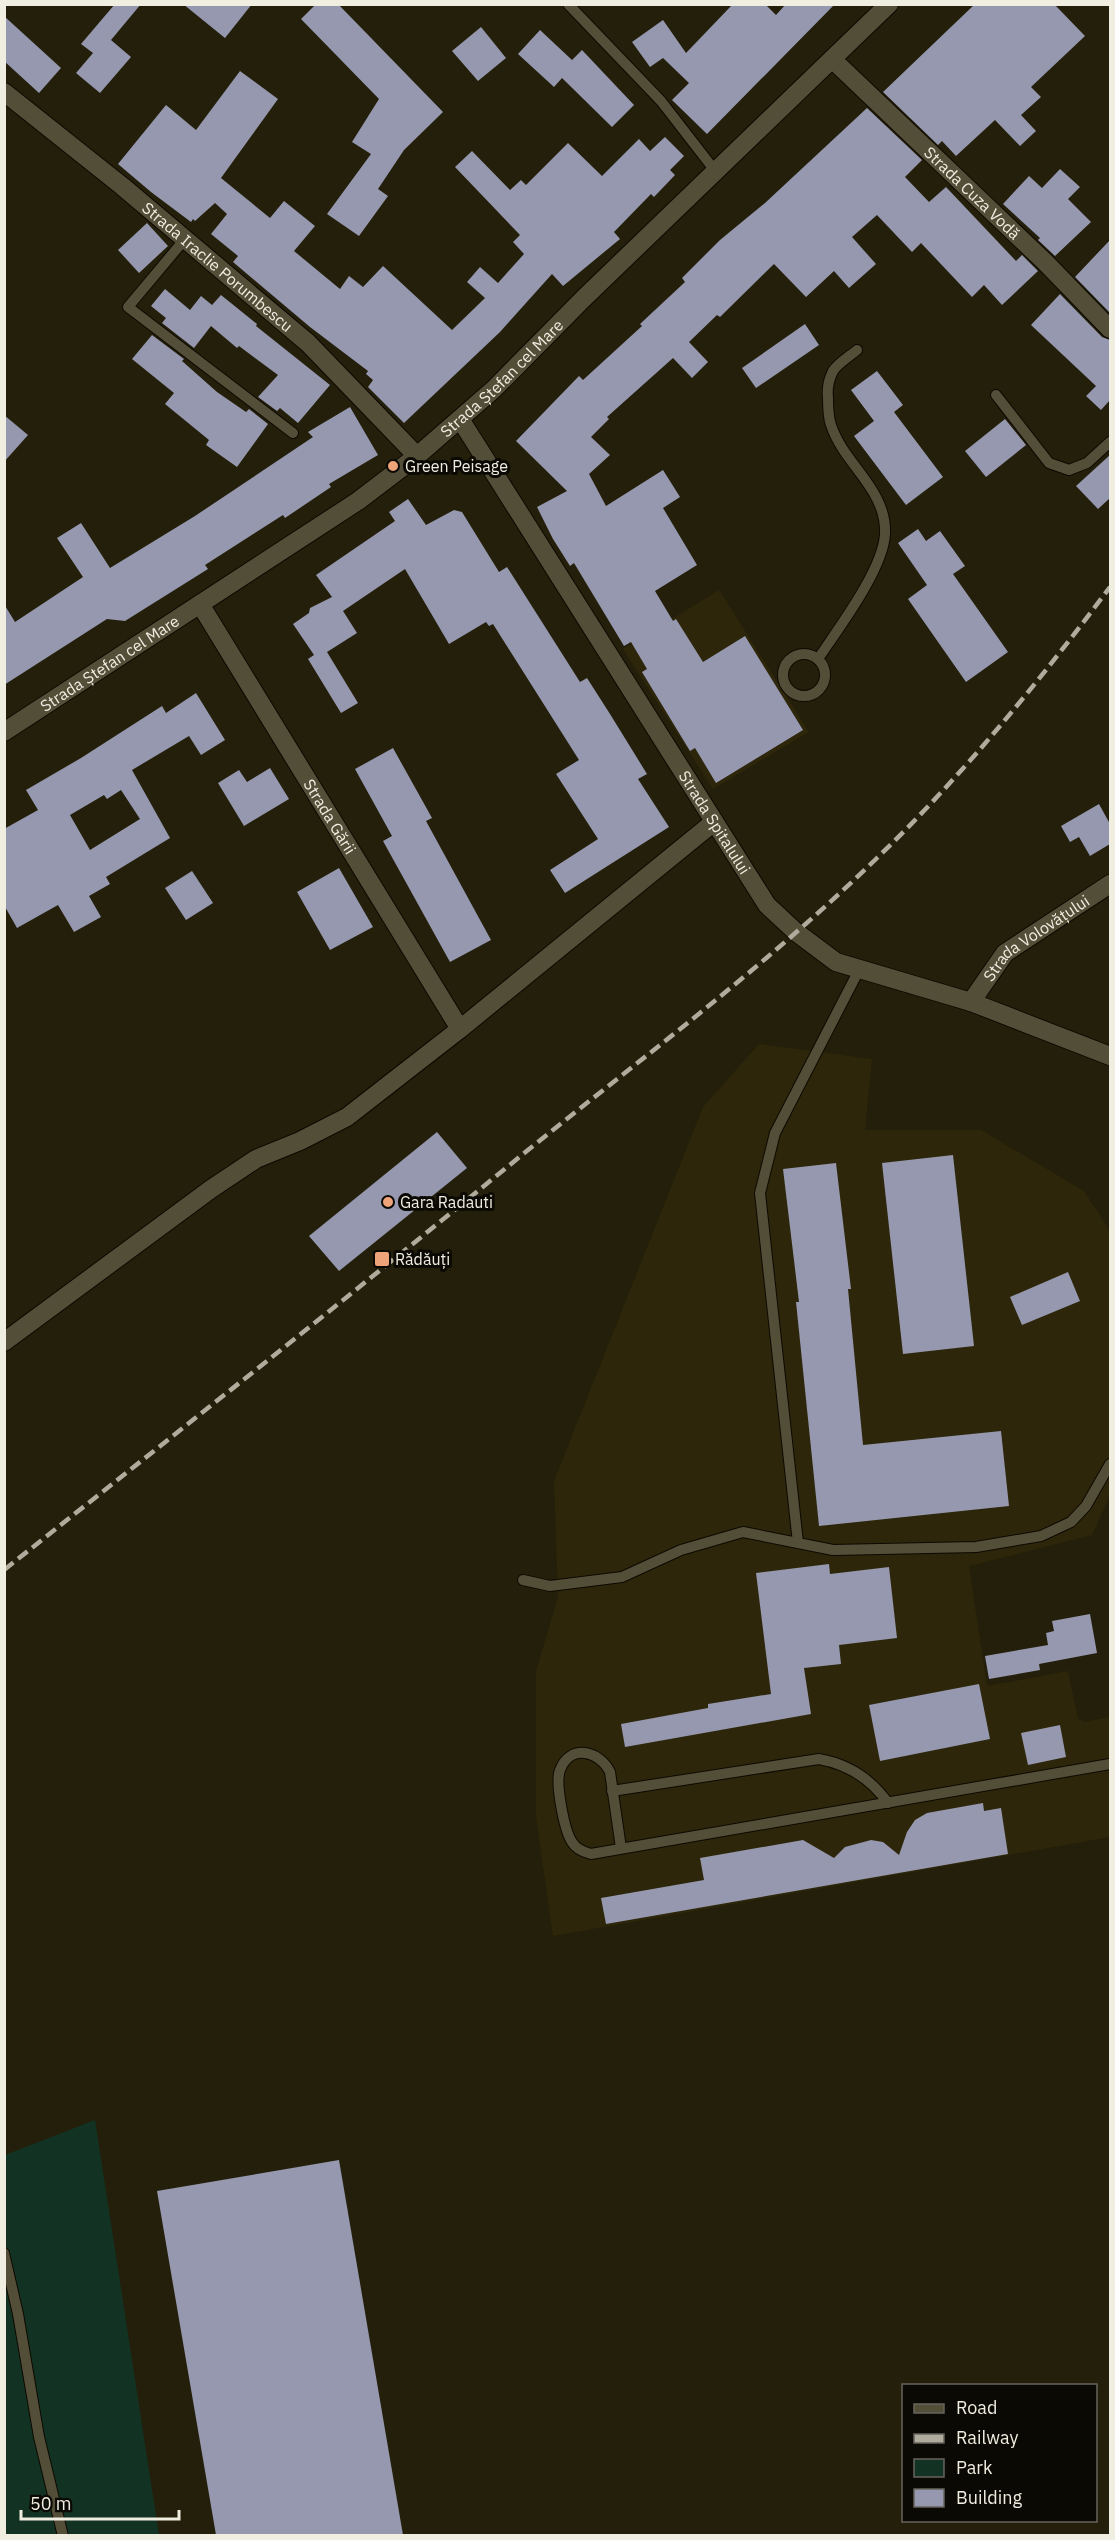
<svg xmlns="http://www.w3.org/2000/svg" width="1115" height="2540" font-family="'IBM Plex Sans',sans-serif">
  <style>
    .built { fill: #2d260a }
    .green { fill: #123324 }
    .building { fill: #9598af; fill-rule: evenodd }
    .lines { fill: none; stroke-linecap: round; stroke-linejoin: round }
    .lane-casing { stroke: #0d0900; stroke-width: 12 }
    .street-casing { stroke: #0d0900; stroke-width: 20 }
    .secondary-casing { stroke: #0d0900; stroke-width: 20 }
    .lane { stroke: #534e38; stroke-width: 10 }
    .street { stroke: #534e38; stroke-width: 18 }
    .secondary { stroke: #534e38; stroke-width: 18 }
    .rail { stroke: #afac9d; stroke-width: 4.5; stroke-dasharray: 12 6; stroke-linecap: butt }
    .poi-dot { fill: #efa378; stroke: #0b0903; stroke-width: 2 }
    .labels { text-anchor: middle; dominant-baseline: central; stroke-width: 6; stroke-linejoin: round; paint-order: stroke }
    .street-label { font-size: 16px; fill: #f0ede1; stroke: #0b0903 }
    .poi-label { font-size: 16px; fill: #f0ede1; stroke: #0b0903; text-anchor: start }
  </style>
  <rect width="100%" height="100%" fill="#241f0a"/>
  <g class="built">
    <path d="M719,590l90,142 -96,57 -90,-140z"/>
    <path d="M759,1044l113,15 -7,71h116l103,61 26,40v264l-18,40 -123,31 18,120 81,-15 10,48 7,3 25,-5v120l-557,99 -17,-120v-145l22,-74 -4,-116 149,-374z"/>
  </g>
  <path class="green" d="M95,2120l64,415 -154,1v-381z"/>
  <g class="building">
    <path d="M115,4h26l-30,36 20,17 -31,36 -24,-20 17,-20 -12,-9z"/>
    <path d="M183,4h69l-27,34z"/>
    <path d="M316,4h22l105,108 -39,38 -26,39 10,7 -29,40 -32,-22 44,-60 -19,-12 27,-43 -78,-80z"/>
    <path d="M733,4h32l11,11 10,-11h49l-128,130 -35,-34 17,-17 -26,-25 -13,9 -18,-25 31,-22 23,33z"/>
    <path d="M975,4h79l31,32 -54,51 10,10 -20,18 15,16 -16,15 -25,-26 -39,36 -14,-15 -4,4 -55,-53z"/>
    <path d="M4,16l57,52 -22,25 -35,-32z"/>
    <path d="M481,27l25,31 -28,23 -26,-30z"/>
    <path d="M540,30l32,30 10,-10 52,55 -22,22 -50,-49 -8,9 -36,-33z"/>
    <path d="M240,71l38,28 -57,79 49,40 14,-17 31,25 -21,25 46,38 9,-13 14,11 20,-21 69,64 33,-32 -18,-16 13,-15 18,16 26,-29 -11,-12 7,-7 -65,-68 17,-16 38,39 11,-10 5,5 42,-42 34,33 37,-37 11,12 15,-14 19,19 -14,14 5,5 -21,22 -3,-3 -37,38 6,7 -57,47 -11,-12 -52,58 -96,91 -36,-36 5,-7 -7,-6 2,-3 -58,-44 -77,-65 5,-6 -27,-22 16,-20 -12,-11 -20,18 -2,-2 -2,3 -40,-30 -33,-28 48,-59 30,25z"/>
    <path d="M867,108l55,52 -17,17 24,25 17,-15 70,74 6,-6 16,16 -36,34 -18,-20 -12,12 -51,-54 -9,9 -35,-37 -25,22 24,27 -27,24 -15,-17 -28,26 -32,-33 -54,53 -3,-2 -28,27 19,20 -16,16 -19,-20 -66,59 2,2 -18,18 19,18 -21,19 17,32 57,-36 17,27 -17,11 34,57 -42,26 18,30 3,-2 27,43 42,-26 58,94 -87,53 -21,-35 -5,3 -48,-79 5,-3 -16,-27 -7,4 -50,-83 -4,3 -17,-27 -16,-32 30,-16 -51,-50 63,-65 4,4 59,-54 -2,-2 45,-42 -3,-4 38,-38 45,-37z"/>
    <path d="M1060,169l20,18 -12,12 23,23 -36,34 -17,-16 2,-2 -37,-34 26,-28 13,12z"/>
    <path d="M147,223l21,23 -29,27 -21,-23z"/>
    <path d="M1110,240v73l-35,-36z"/>
    <path d="M165,289l25,21 11,-14 11,9 9,-10 36,29 -1,2 74,59 -32,38 -18,-15 -3,3 -19,-14 20,-22 -39,-29 -2,2 -26,-22 -17,22 -32,-25 4,-5 -15,-12z"/>
    <path d="M1060,294l42,43 8,3v60l-9,10 -15,-14 10,-10 -65,-61z"/>
    <path d="M805,324l14,21 -63,43 -14,-20z"/>
    <path d="M152,335l32,24 -2,2 35,31 29,20 3,-3 19,15 -31,43 -31,-22 3,-5 -44,-36 9,-11 -42,-34z"/>
    <path d="M877,371l26,34 -9,7 49,65 -37,28 -52,-69 20,-15 -23,-31z"/>
    <path d="M350,407l28,48 -49,29 2,3 -46,31 -2,-3 -78,50 3,4 -83,52 -18,-2 -103,66v-81l11,18 68,-45 -26,-39 24,-15 29,45 85,-52 118,-79 -5,-5z"/>
    <path d="M4,415l24,20 -24,27z"/>
    <path d="M1005,419l21,26 -40,32 -21,-26z"/>
    <path d="M1110,455v43l-12,11 -22,-23z"/>
    <path d="M408,499l18,26 28,-15 8,2 37,60 8,-5 73,115 7,-4 23,36 37,60 -9,5 31,48 -104,66 -15,-23 48,-31 -42,-65 23,-14 -86,-136 -4,2 -3,-4 -37,22 -44,-75 -62,42 14,22 -30,19 31,51 -17,10 -33,-54 6,-4 -21,-31 16,-11 1,-5 22,-11 -16,-22 79,-54 -6,-9z"/>
    <path d="M918,529l8,12 14,-10 25,35 -12,8 55,78 -42,30 -58,-83 19,-14 -29,-42z"/>
    <path d="M196,693l29,47 -24,15 -12,-19 -57,34 38,68 -64,39 4,7 -21,12 12,21 -27,15 -16,-27 -41,23 -13,-23v-76l34,-19 -12,-20 55,-32 81,-52 4,7zM121,790l19,29 -50,31 -20,-35 34,-20 3,4z"/>
    <path d="M393,748l39,70 -6,3 65,119 -41,22 -67,-121 9,-5 -37,-67z"/>
    <path d="M270,768l19,31 -45,27 -26,-43 21,-13 8,12z"/>
    <path d="M1099,804l11,20v20l-20,12 -11,-19 -9,5 -9,-16z"/>
    <path d="M339,868l34,59 -43,23 -33,-58z"/>
    <path d="M192,871l21,32 -27,17 -21,-32z"/>
    <path d="M437,1132l30,36 -128,103 -30,-35z"/>
    <path d="M953,1155l21,191 -71,8 -21,-191z"/>
    <path d="M836,1163l15,126h-3l15,156 138,-14 8,75 -190,20 -23,-224h3l-16,-133z"/>
    <path d="M1068,1272l12,29 -58,24 -12,-28z"/>
    <path d="M829,1564l1,10 59,-7 8,71 -58,7 2,19 -37,4 7,46 -186,33 -4,-23 87,-16v-4l63,-10 -15,-121z"/>
    <path d="M1090,1614l7,39 -58,11 1,6 -51,9 -4,-23 63,-11 -2,-12 8,-2 -2,-10z"/>
    <path d="M979,1684l11,55 -110,22 -11,-56z"/>
    <path d="M1060,1725l6,32 -38,8 -7,-32z"/>
    <path d="M983,1803l1,8 17,-3 7,46 -402,70 -5,-26 103,-18 -4,-22 103,-18 31,18 11,-11 26,-7 12,2 16,13 8,-23 8,-12 12,-7z"/>
    <path d="M339,2160l64,375h-187l-59,-344z"/>
  </g>
  <g class="lines">
    <g class="lane-casing">
      <g id="lane">
        <path d="M568,4l93,97 55,71"/>
        <path d="M185,239l-57,68 165,126"/>
        <path d="M996,395l53,68 20,7 18,-7 23,-21"/>
        <circle cx="804" cy="675" r="21"/>
        <path d="M818,659c20,-30 65,-89 67,-125 2,-45 -41,-69 -54,-109 -3,-8 -3,-18 -3,-27 -1,-8 1,-19 5,-27 5,-8 17,-15 24,-21"/>
        <path d="M798,1543l-38,-350 15,-60 84,-163"/>
        <path d="M523,1580l27,6 72,-9 59,-27 62,-18 90,18 143,-3 65,-11 30,-14 15,-16 24,-42"/>
        <path d="M612,1791l207,-32c28,5 52,20 69,44"/>
        <path d="M621,1848l-11,-76c-11,-22 -40,-28 -50,-2 -5,12 4,60 12,72 4,7 11,10 19,12l519,-90"/>
        <path d="M4,2253l14,61 21,123 24,99"/>
      </g>
    </g>
    <g class="street-casing">
      <g id="street">
        <path id="s1" d="M832,59l213,203 65,67"/>
        <path id="s2" d="M971,1002l34,-49 105,-69"/>
        <path d="M4,1342l207,-153 45,-30 44,-18 47,-24 113,-88"/>
      </g>
    </g>
    <g class="secondary-casing">
      <g id="secondary">
        <path id="s3" d="M4,92l118,94 186,157 109,113"/>
        <path id="s4" d="M460,419l307,486 29,27 40,30 135,40 139,54"/>
        <path id="s5" d="M200,604l260,425 254,-207"/>
        <path id="s6" d="M4,732l354,-231 59,-45 77,-67 90,-91 305,-294"/>
      </g>
    </g>
    <use href="#lane" class="lane"/>
    <use href="#street" class="street"/>
    <use href="#secondary" class="secondary"/>
    <path class="rail" d="M4,1570c175,-139 351,-278 524,-420 118,-95 240,-186 349,-292 86,-83 161,-175 233,-271"/>
  </g>
  <g class="poi-dot">
    <circle cx="393" cy="466" r="6"/>
    <circle cx="388" cy="1202" r="6"/>
    <rect x="374" y="1251" width="16" height="16" rx="3"/>
  </g>
  <g class="labels">
    <g class="street-label">
      <text stroke="none"><textPath href="#s1" startOffset="194">Strada Cuza Vodă</textPath></text>
      <text stroke="none"><textPath href="#s3" startOffset="276">Strada Iraclie Porumbescu</textPath></text>
      <text stroke="none"><textPath href="#s6" startOffset="612">Strada Ștefan cel Mare</textPath></text>
      <text stroke="none"><textPath href="#s6" startOffset="126">Strada Ștefan cel Mare</textPath></text>
      <text stroke="none"><textPath href="#s5" startOffset="249">Strada Gării</textPath></text>
      <text stroke="none"><textPath href="#s4" startOffset="477">Strada Spitalului</textPath></text>
      <text stroke="none"><textPath href="#s2" startOffset="93">Strada Volovățului</textPath></text>
    </g>
    <g class="poi-label">
      <text x="405" y="466">Green Peisage</text>
      <text x="400" y="1202">Gara Radauti</text>
      <text x="395" y="1259">Rădăuți</text>
    </g>
  </g>
  <rect width="1115" height="2540" fill="none" stroke="#f0ede1" stroke-width="12"/>
  <rect x="902" y="2384" width="195" height="138" fill="#0b0903" stroke="#67645c" stroke-width="1.5"/>
  <rect x="914" y="2404" width="30" height="9" fill="#534e38" stroke="#67645c" stroke-width="1.5"/>
  <text x="956" y="2414" font-size="18" fill="#f0ede1">Road</text>
  <rect x="914" y="2434" width="30" height="9" fill="#afac9d" stroke="#67645c" stroke-width="1.5"/>
  <text x="956" y="2444" font-size="18" fill="#f0ede1">Railway</text>
  <rect x="914" y="2459" width="30" height="18" fill="#123324" stroke="#67645c" stroke-width="1.5"/>
  <text x="956" y="2474" font-size="18" fill="#f0ede1">Park</text>
  <rect x="914" y="2489" width="30" height="18" fill="#9598af" stroke="#67645c" stroke-width="1.5"/>
  <text x="956" y="2504" font-size="18" fill="#f0ede1">Building</text>
  <path d="M21 2510v9h158v-9" fill="none" stroke="#f0ede1" stroke-width="3"/>
  <text x="30" y="2510" font-size="18" fill="#f0ede1" stroke="#0b0903" stroke-width="4.5" paint-order="stroke">50 m</text>
</svg>
